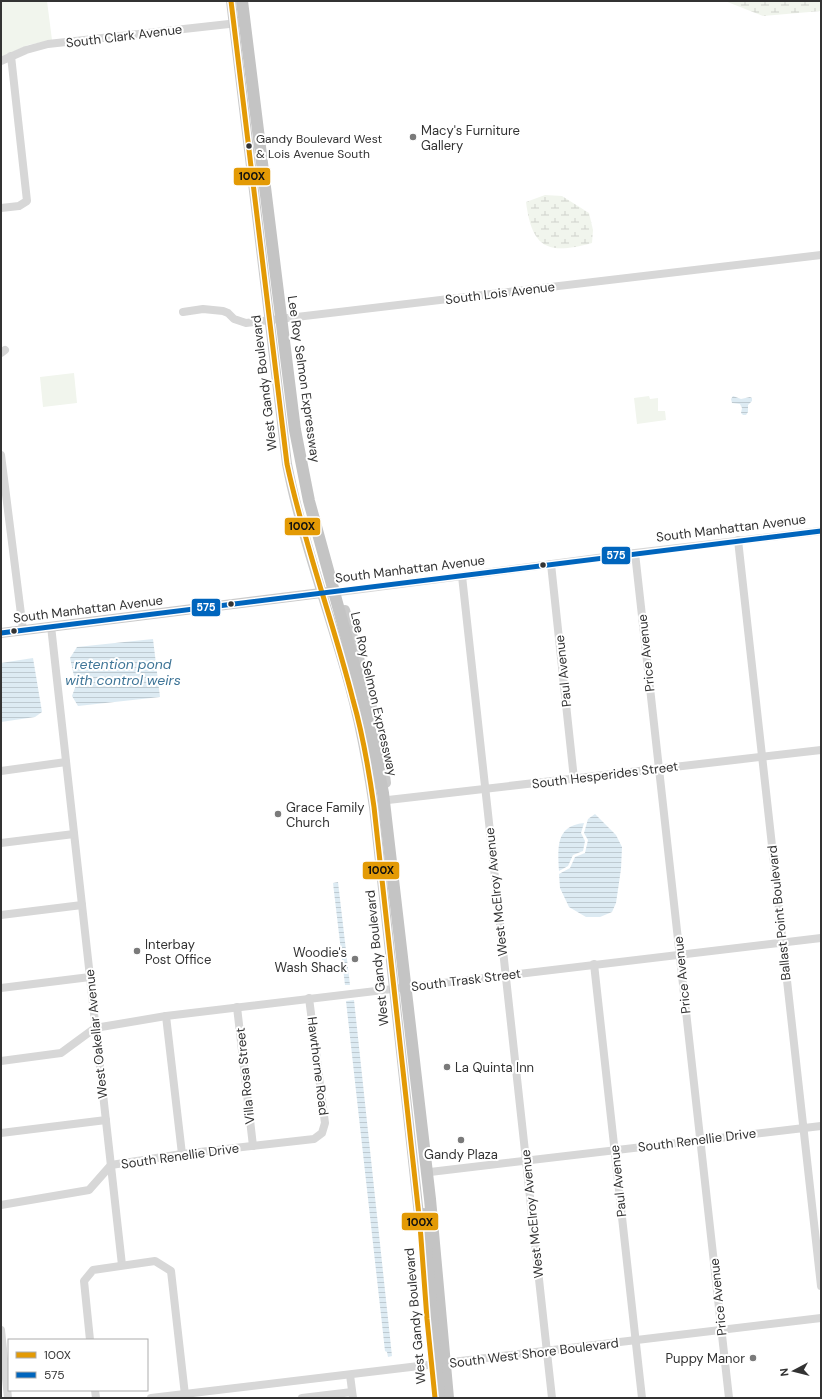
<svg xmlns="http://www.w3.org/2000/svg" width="822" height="1399" font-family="'DM Sans',sans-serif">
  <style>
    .wetland { fill: url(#wetland-marsh) }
    .park { fill: #f1f5ed }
    .water { fill: url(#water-rules) }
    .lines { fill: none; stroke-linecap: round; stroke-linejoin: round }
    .minor { stroke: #d7d7d7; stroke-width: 8 }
    .major { stroke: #cacaca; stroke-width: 10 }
    .highway-bridge { stroke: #c4c4c4; stroke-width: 12 }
    .bus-1-casing { stroke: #fff; stroke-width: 8 }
    .bus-2-casing { stroke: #fff; stroke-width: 8 }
    .bus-1 { stroke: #e39a05; stroke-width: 5 }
    .bus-2 { stroke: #0065bd; stroke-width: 5 }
    .poi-dot { fill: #7a7a7a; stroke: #fff; stroke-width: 1.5 }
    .bus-dot { fill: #333; stroke: #fff; stroke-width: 1.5 }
    .labels { text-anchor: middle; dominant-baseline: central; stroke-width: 4; stroke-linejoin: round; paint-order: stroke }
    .bus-label { font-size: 12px; fill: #333; stroke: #fff; text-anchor: start }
    .street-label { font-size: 13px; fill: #333; stroke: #fff }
    .poi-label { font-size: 13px; fill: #333; stroke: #fff; text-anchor: start }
    .water-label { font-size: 14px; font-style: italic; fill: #3f7597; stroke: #fff }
    .line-badge { stroke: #fff; stroke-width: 1.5 }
    .badge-label { font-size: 11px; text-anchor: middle; font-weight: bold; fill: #fff }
    .pale-badge-label { font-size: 11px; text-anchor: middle; font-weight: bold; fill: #111 }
  </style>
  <defs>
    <pattern id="wetland-marsh" width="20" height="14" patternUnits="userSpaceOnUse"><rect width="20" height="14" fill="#f1f5ed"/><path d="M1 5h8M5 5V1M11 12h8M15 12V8" fill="none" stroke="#cfd2cc"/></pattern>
    <pattern id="water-rules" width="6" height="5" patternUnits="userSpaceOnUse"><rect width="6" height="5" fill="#ddebf3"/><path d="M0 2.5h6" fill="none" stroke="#becad1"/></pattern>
  </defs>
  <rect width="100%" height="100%" fill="#fff"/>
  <g class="wetland">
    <path d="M725,1h96v10l-58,5z"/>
    <path d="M545,195l17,1 27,17 4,17 -1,13c-44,12 -60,6 -66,-41z"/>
  </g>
  <g class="park">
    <path d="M1,1h46l5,39 -24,5 -27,12z"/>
    <path d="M74,373l3,30 -34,4 -3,-30z"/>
    <path d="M649,396l1,3 8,-1v13h7l1,9 -29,4 -3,-26z"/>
  </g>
  <g class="water">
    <path d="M733,396l8,3 9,-2 2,1v3l-4,4v7l-2,3h-3l-2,-2 1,-5 -2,-4 -8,-1 -1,-4z"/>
    <path d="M153,639l7,58 -82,9 -6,-10 4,-11 -6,-27 7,-11z"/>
    <path d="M33,658l9,54 -7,5 -34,5v-59z"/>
    <path d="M595,814l21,21 6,12 -1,22 -5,34 -4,9 -12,5h-14l-17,-10 -9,-19 -1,-14 11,-6 5,-11 10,-4 3,-13 -4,-7 4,-14z"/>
    <path d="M584,823l-3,10 4,8 -2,10 -10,4 -5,11 -9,5c-1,-23 -4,-45 25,-48z"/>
    <path d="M338,882l12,103h-5l-12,-102z"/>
    <path d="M354,1000l38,356 -4,1 -1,-5 -2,-1 -39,-350z"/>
  </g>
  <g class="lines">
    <g class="minor">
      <path d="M1,61l25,-11 22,-6 190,-21"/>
      <path d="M1,208l18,-2 8,-5 -16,-145"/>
      <path d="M183,312l20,-3 20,2 5,2 6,6 12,4 575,-68"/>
      <path d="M1,353l4,-3"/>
      <path d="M1,455l22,175"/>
      <path d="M738,540l83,746"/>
      <path d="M635,553l94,845"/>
      <path d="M551,564l23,215"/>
      <path d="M462,576l90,822"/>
      <path d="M339,592l123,-16 173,-23 186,-22"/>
      <path d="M51,626l71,639"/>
      <path d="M1,771l65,-9"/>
      <path d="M388,800l433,-50"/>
      <path d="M1,843l73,-9"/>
      <path d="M1,915l81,-10"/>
      <path d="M594,964l48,434"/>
      <path d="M1,988l89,-11"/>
      <path d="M237,1007l16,139"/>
      <path d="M166,1016l16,138"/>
      <path d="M1,1061l60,-8 34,-25 71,-12 655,-78"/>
      <path d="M1,1133l105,-13"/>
      <path d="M430,1172l391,-46"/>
      <path d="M1,1205l88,-15 22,-25 71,-11 132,-15 8,-6 3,-10 -16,-125"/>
      <path d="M1,1330l7,68"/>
      <path d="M90,1340l-6,-59 9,-11 62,-9 16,10 14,124"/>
      <path d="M350,1375l3,23"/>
      <path d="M95,1390l1,8"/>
      <path d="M151,1398l670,-80"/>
      <path d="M302,1398l50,-6"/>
    </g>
    <g class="major">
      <path d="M231,1l56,463c15,76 43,149 63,223 11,40 18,79 24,120l46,417"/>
      <path d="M345,610c17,57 34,114 41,173"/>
      <path d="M1,633l328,-41"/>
    </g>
    <g class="highway-bridge">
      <path d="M242,1l53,429 14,71 57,207 17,85 47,406 18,199"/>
      <path d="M423,1214l16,184"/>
    </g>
    <g class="bus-1-casing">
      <path id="bus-1" d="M231,1l56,463c17,80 46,157 66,236 10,35 16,71 21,107l46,418 7,94 8,79"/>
    </g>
    <g class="bus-2-casing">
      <path id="bus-2" d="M1,633c273,-34 546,-70 820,-102"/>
    </g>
    <use href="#bus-1" class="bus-1"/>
    <use href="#bus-2" class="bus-2"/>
  </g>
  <g class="poi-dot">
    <circle cx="413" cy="137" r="4"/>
    <circle cx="278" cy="814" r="4"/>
    <circle cx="137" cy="951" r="4"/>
    <circle cx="355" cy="959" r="4"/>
    <circle cx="447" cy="1067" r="4"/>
    <circle cx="461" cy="1140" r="4"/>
    <circle cx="753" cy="1358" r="4"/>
  </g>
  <g class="bus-dot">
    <circle cx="249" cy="146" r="3.5"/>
    <circle cx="543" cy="565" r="3.5"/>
    <circle cx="231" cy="604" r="3.5"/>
    <circle cx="14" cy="631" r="3.5"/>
  </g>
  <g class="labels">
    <g class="bus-label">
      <text x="256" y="139">Gandy Boulevard West<tspan x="256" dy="15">&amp; Lois Avenue South</tspan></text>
    </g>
    <g class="street-label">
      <text transform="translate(124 36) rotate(-7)">South Clark Avenue</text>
      <text transform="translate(500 293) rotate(-7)">South Lois Avenue</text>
      <text transform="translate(304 379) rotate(82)">Lee Roy Selmon Expressway</text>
      <text transform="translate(264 383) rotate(-97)">West Gandy Boulevard</text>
      <text transform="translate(731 528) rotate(-7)">South Manhattan Avenue</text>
      <text transform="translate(410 569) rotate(-7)">South Manhattan Avenue</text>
      <text transform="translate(88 609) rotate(-7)">South Manhattan Avenue</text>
      <text transform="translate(646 653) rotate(-96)">Price Avenue</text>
      <text transform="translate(563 671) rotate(-96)">Paul Avenue</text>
      <text transform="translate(374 694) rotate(77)">Lee Roy Selmon Expressway</text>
      <text transform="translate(605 775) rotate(-7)">South Hesperides Street</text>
      <text transform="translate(496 892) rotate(-96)">West McElroy Avenue</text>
      <text transform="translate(779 913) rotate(-96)">Ballast Point Boulevard</text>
      <text transform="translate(377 958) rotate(-96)">West Gandy Boulevard</text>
      <text transform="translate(682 975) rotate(-96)">Price Avenue</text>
      <text transform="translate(466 980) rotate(-7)">South Trask Street</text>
      <text transform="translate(96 1034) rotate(-96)">West Oakellar Avenue</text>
      <text transform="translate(318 1066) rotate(83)">Hawthorne Road</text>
      <text transform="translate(245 1076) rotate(-96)">Villa Rosa Street</text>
      <text transform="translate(697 1140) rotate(-7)">South Renellie Drive</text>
      <text transform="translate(180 1156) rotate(-8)">South Renellie Drive</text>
      <text transform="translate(618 1181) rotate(-96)">Paul Avenue</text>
      <text transform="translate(532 1214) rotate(-96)">West McElroy Avenue</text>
      <text transform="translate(718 1297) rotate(-96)">Price Avenue</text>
      <text transform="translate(415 1316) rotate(-95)">West Gandy Boulevard</text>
      <text transform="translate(534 1353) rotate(-7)">South West Shore Boulevard</text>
    </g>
    <g class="poi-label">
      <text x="421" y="130">Macy's Furniture<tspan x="421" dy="15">Gallery</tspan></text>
      <text x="286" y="807">Grace Family<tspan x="286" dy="15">Church</tspan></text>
      <text x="145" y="944">Interbay<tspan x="145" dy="15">Post Office</tspan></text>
      <text x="347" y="952" text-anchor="end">Woodie's<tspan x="347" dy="15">Wash Shack</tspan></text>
      <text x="455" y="1067">La Quinta Inn</text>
      <text x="461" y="1154" text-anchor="middle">Gandy Plaza</text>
      <text x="745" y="1358" text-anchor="end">Puppy Manor</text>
    </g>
    <g class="water-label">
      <text x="123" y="664">retention pond<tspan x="123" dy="16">with control weirs</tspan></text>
    </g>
  </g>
  <g class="line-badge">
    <rect x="233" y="167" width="38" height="19" rx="4" fill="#e39a05"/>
    <rect x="284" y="517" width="37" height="19" rx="4" fill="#e39a05"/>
    <rect x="601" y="546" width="30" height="19" rx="4" fill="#0065bd"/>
    <rect x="191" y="598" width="30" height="19" rx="4" fill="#0065bd"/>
    <rect x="362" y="861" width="38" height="19" rx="4" fill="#e39a05"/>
    <rect x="401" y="1212" width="38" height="19" rx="4" fill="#e39a05"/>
  </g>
  <g class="badge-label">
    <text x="616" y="559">575</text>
    <text x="206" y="611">575</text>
  </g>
  <g class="pale-badge-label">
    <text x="252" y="180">100X</text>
    <text x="302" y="530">100X</text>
    <text x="381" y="874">100X</text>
    <text x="420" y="1226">100X</text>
  </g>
  <rect width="822" height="1399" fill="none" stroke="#333333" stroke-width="4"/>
  <rect x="8" y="1339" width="140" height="52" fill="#ffffff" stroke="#adadad"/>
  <rect x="16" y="1352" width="20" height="6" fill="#e39a05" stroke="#adadad"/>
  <text x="44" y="1359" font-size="12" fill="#333333">100X</text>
  <rect x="16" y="1372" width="20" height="6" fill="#0065bd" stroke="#adadad"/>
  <text x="44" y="1379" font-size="12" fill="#333333">575</text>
  <g transform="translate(794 1371) rotate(263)" stroke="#ffffff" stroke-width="3" paint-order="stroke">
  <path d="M0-3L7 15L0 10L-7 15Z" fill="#333333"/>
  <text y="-6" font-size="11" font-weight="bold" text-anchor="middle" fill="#333333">N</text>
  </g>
</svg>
